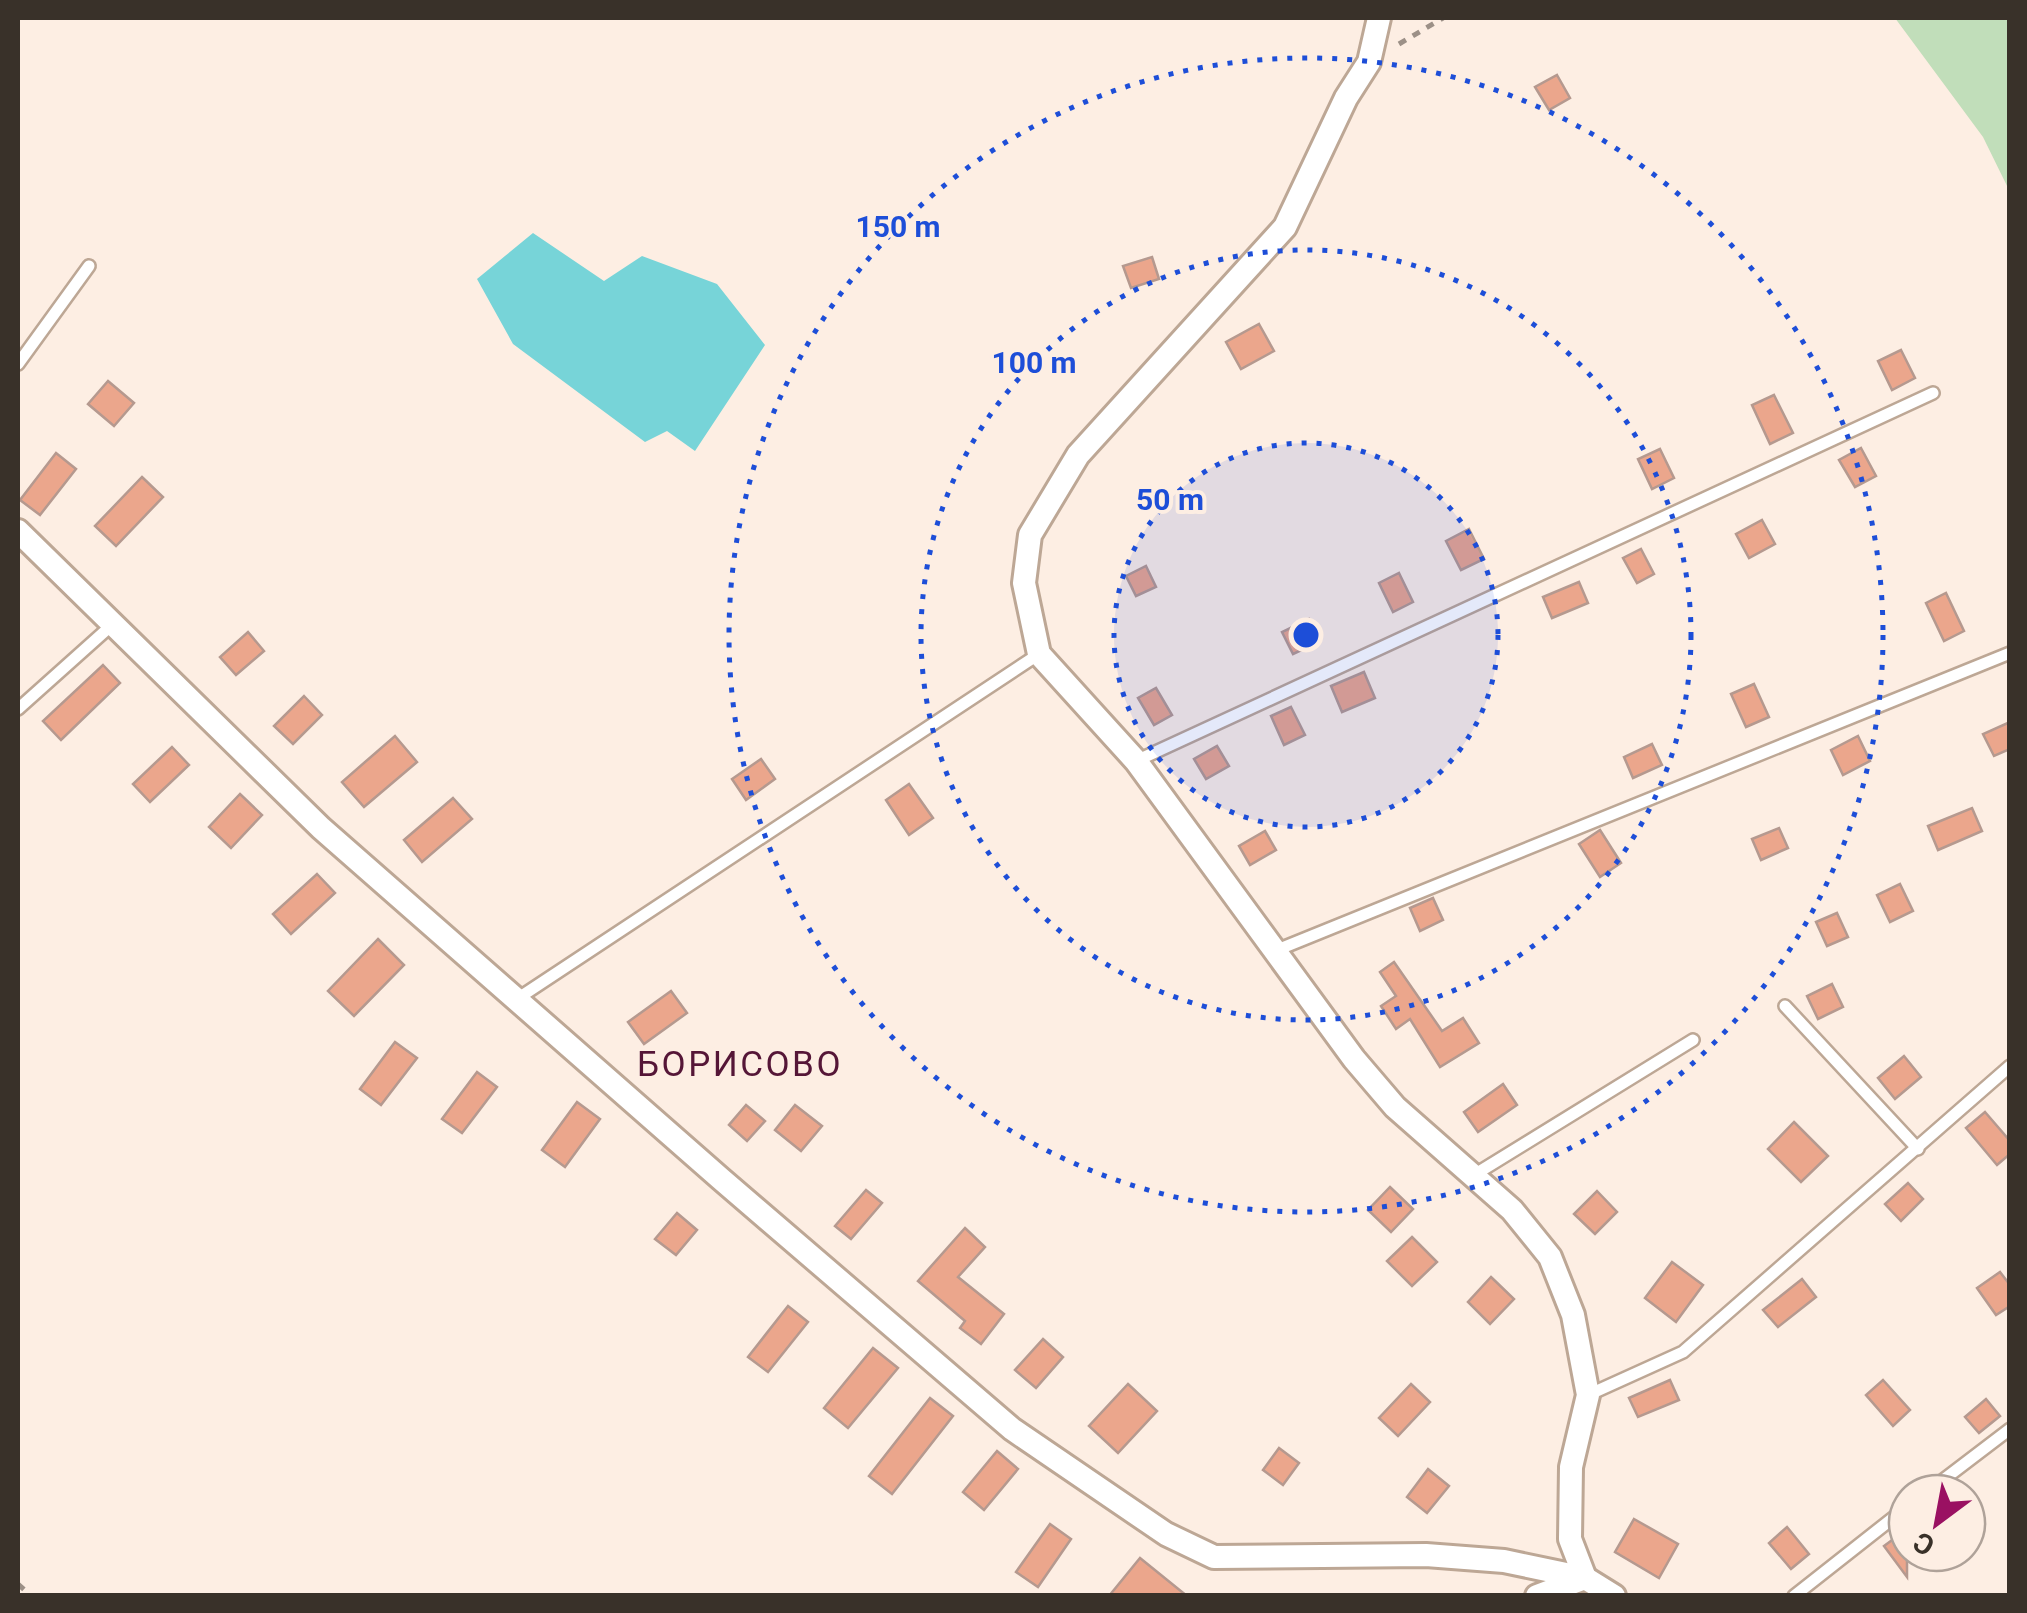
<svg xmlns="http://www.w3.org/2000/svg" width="2027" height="1613" font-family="Roboto,sans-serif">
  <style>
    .green { fill: #c1deba }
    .water { fill: #77d4d8 }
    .building { fill: #eba68c; stroke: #b5998f; stroke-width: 2.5 }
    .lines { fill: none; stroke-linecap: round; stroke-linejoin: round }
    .service-casing { stroke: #bda795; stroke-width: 16 }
    .minor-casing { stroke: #bda795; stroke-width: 28 }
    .path { stroke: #9c9087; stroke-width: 5; stroke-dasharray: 8 8; stroke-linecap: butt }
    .service { stroke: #fff; stroke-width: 11 }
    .minor { stroke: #fff; stroke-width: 22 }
    .ring { fill: none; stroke: #1d4ed8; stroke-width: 5; stroke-dasharray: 5 10 }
    .labels { text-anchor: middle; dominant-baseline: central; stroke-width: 8; stroke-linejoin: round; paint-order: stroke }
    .quarter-label { font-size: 35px; letter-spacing: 2.5px; fill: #551637; stroke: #fdeee3 }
    .centre { fill: #1d4ed8; stroke: #fdeee3; stroke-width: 5 }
    .ring-label { font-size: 30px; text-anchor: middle; font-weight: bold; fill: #1d4ed8; stroke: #fdeee3; stroke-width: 8; stroke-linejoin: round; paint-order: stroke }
  </style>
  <rect width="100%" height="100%" fill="#fdeee3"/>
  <path class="green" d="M1895,18h114v172l-26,-53z"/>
  <path class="water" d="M533,233l71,48 38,-25 75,28 48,61 -70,106 -28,-20 -22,11 -132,-98 -36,-65z"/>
  <g class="building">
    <path d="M1557,75l13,23 -21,12 -14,-23z"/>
    <path d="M1152,257l7,22 -28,9 -8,-22z"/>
    <path d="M1259,324l15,27 -33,18 -15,-27z"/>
    <path d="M1901,350l14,28 -23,12 -14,-29z"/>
    <path d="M108,381l26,22 -20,23 -26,-22z"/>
    <path d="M1774,395l19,38 -23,11 -18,-39z"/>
    <path d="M1861,448l15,28 -21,11 -16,-27z"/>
    <path d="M1660,449l14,29 -22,11 -14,-30z"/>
    <path d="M56,453l20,16 -36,46 -20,-15z"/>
    <path d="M142,477l21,20 -47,49 -21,-20z"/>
    <path d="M1762,520l13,24 -26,14 -13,-24z"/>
    <path d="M1469,529l15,30 -23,11 -15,-29z"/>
    <path d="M1641,549l13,25 -17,9 -14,-25z"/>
    <path d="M1146,566l10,21 -20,9 -10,-20z"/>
    <path d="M1399,573l14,29 -20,10 -14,-29z"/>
    <path d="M1579,582l9,21 -36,15 -9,-21z"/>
    <path d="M1946,593l18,38 -20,10 -18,-38z"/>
    <path d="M1309,619l10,23 -26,12 -11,-22z"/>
    <path d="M248,632l16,19 -28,24 -16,-18z"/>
    <path d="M103,665l17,18 -59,57 -18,-19z"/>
    <path d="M1364,672l11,26 -33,14 -11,-26z"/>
    <path d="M1754,684l15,33 -23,10 -15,-33z"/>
    <path d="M1156,688l16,27 -18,10 -16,-27z"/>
    <path d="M304,696l18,19 -29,29 -19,-18z"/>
    <path d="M1291,707l14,28 -21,10 -13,-29z"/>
    <path d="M2010,722v27l-16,7 -11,-22z"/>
    <path d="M395,736l22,26 -53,45 -22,-25z"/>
    <path d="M1858,736l12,25 -27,14 -12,-25z"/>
    <path d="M1652,744l10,21 -29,13 -9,-21z"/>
    <path d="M1217,746l12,20 -23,13 -12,-20z"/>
    <path d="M172,747l17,18 -39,37 -17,-18z"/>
    <path d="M761,759l14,20 -29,21 -14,-21z"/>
    <path d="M909,784l24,34 -24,17 -23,-35z"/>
    <path d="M240,794l22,21 -31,33 -22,-21z"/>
    <path d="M453,798l19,21 -50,43 -18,-22z"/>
    <path d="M1972,808l10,23 -44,19 -10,-24z"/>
    <path d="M1779,828l9,20 -27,12 -9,-21z"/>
    <path d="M1600,830l21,33 -21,14 -21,-33z"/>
    <path d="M1265,831l11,19 -26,15 -11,-19z"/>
    <path d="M317,874l18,19 -44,41 -18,-20z"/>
    <path d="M1900,884l13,27 -23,11 -13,-27z"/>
    <path d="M1433,898l10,22 -23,11 -10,-23z"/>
    <path d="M1837,913l11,24 -21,9 -11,-24z"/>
    <path d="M378,939l26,26 -50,51 -26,-25z"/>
    <path d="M1394,962l48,69 21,-13 16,25 -39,24 -30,-48 -14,10 -15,-23 15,-10 -16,-24z"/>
    <path d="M1832,984l11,23 -25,12 -11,-23z"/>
    <path d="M671,991l16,22 -43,31 -16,-22z"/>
    <path d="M395,1042l22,16 -36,47 -21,-16z"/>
    <path d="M1904,1056l17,21 -26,22 -17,-21z"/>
    <path d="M477,1072l20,15 -35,46 -20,-14z"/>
    <path d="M1503,1084l14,21 -39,27 -14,-20z"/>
    <path d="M577,1102l23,17 -35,48 -23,-17z"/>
    <path d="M746,1105l19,16 -18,20 -18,-16z"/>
    <path d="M795,1105l27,21 -21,25 -26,-21z"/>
    <path d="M1985,1112l25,29v13l-13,11 -31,-37z"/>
    <path d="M1794,1122l34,34 -27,26 -33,-33z"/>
    <path d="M1908,1183l15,16 -22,22 -16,-17z"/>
    <path d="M1390,1187l23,22 -22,23 -23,-22z"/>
    <path d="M866,1190l16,13 -31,36 -16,-13z"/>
    <path d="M1597,1191l20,21 -22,22 -21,-20z"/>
    <path d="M677,1213l20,17 -21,25 -21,-16z"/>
    <path d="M965,1228l20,19 -27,30 46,37 -23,30 -21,-16 5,-7 -47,-40z"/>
    <path d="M1412,1237l25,25 -25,24 -25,-25z"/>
    <path d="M1672,1262l31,23 -27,37 -31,-24z"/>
    <path d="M2000,1272l10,13v21l-14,9 -19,-27z"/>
    <path d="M1491,1277l23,22 -24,25 -22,-22z"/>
    <path d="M1802,1279l14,18 -38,30 -15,-17z"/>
    <path d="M788,1306l20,16 -40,50 -20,-15z"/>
    <path d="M1043,1339l20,18 -27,31 -21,-18z"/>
    <path d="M873,1348l25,20 -50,60 -24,-20z"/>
    <path d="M1670,1380l9,20 -41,17 -9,-19z"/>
    <path d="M1883,1380l27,30 -17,16 -27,-31z"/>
    <path d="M1128,1384l29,27 -39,42 -29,-27z"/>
    <path d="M1411,1384l19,18 -32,34 -19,-18z"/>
    <path d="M930,1398l23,18 -61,78 -23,-18z"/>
    <path d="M1986,1399l14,17 -21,17 -14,-16z"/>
    <path d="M1279,1448l20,15 -16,22 -20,-15z"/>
    <path d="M997,1451l21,18 -34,41 -21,-18z"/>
    <path d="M1428,1469l21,17 -22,27 -20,-16z"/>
    <path d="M1634,1519l44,25 -19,34 -44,-26z"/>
    <path d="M1050,1524l21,15 -33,48 -22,-15z"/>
    <path d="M1787,1527l22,27 -18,15 -22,-26z"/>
    <path d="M1907,1529v48l-23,-31z"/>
    <path d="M1140,1558l47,38h-78z"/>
  </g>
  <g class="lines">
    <g class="service-casing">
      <g id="service">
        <path d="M18,364l71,-98"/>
        <path d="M18,709l95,-85"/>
        <path d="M1136,761l797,-368"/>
        <path d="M1277,950l733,-297"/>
        <path d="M517,999l522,-345"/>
        <path d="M1785,1006l133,143"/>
        <path d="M1474,1175l219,-135"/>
        <path d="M1588,1395l95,-43 327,-286"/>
        <path d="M1926,1493l84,-64"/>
        <path d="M1794,1596l113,-89"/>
      </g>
    </g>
    <g class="minor-casing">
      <g id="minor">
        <path d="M1379,18l-10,44 -23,36 -61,129 -207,228 -48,80 -6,48 15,71 97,107 218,298 41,48 117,103 38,47 23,58 15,80 -17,72 -1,72 15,39 -48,18"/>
        <path d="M18,531l303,297 400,351 291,250 154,105 48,23 212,-2 78,6 81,17 29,18"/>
      </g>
    </g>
    <g class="path">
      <path d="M1399,44l44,-26"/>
      <path d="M18,1584l13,12"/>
    </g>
    <use href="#service" class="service"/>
    <use href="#minor" class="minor"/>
  </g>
  <circle cx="1306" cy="635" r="192" fill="#1d4ed8" fill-opacity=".12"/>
  <g class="ring">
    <circle cx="1306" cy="635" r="192"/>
    <circle cx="1306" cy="635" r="385"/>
    <circle cx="1306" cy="635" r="577"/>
  </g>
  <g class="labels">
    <g class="quarter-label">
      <text x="740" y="1064">БОРИСОВО</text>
    </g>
  </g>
  <circle cx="1306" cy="635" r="15" class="centre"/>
  <g class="ring-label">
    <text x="898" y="237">150 m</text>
    <text x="1034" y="373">100 m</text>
    <text x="1170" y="510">50 m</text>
  </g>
  <rect width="2027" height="1613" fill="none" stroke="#393129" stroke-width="40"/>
  <g transform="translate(1937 1523) rotate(212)"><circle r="48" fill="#fdeee3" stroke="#afa299" stroke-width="2.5"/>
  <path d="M0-8L18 38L0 25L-18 38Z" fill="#9a1162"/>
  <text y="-15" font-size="28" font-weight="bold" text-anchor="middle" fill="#393129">С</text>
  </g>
</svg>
